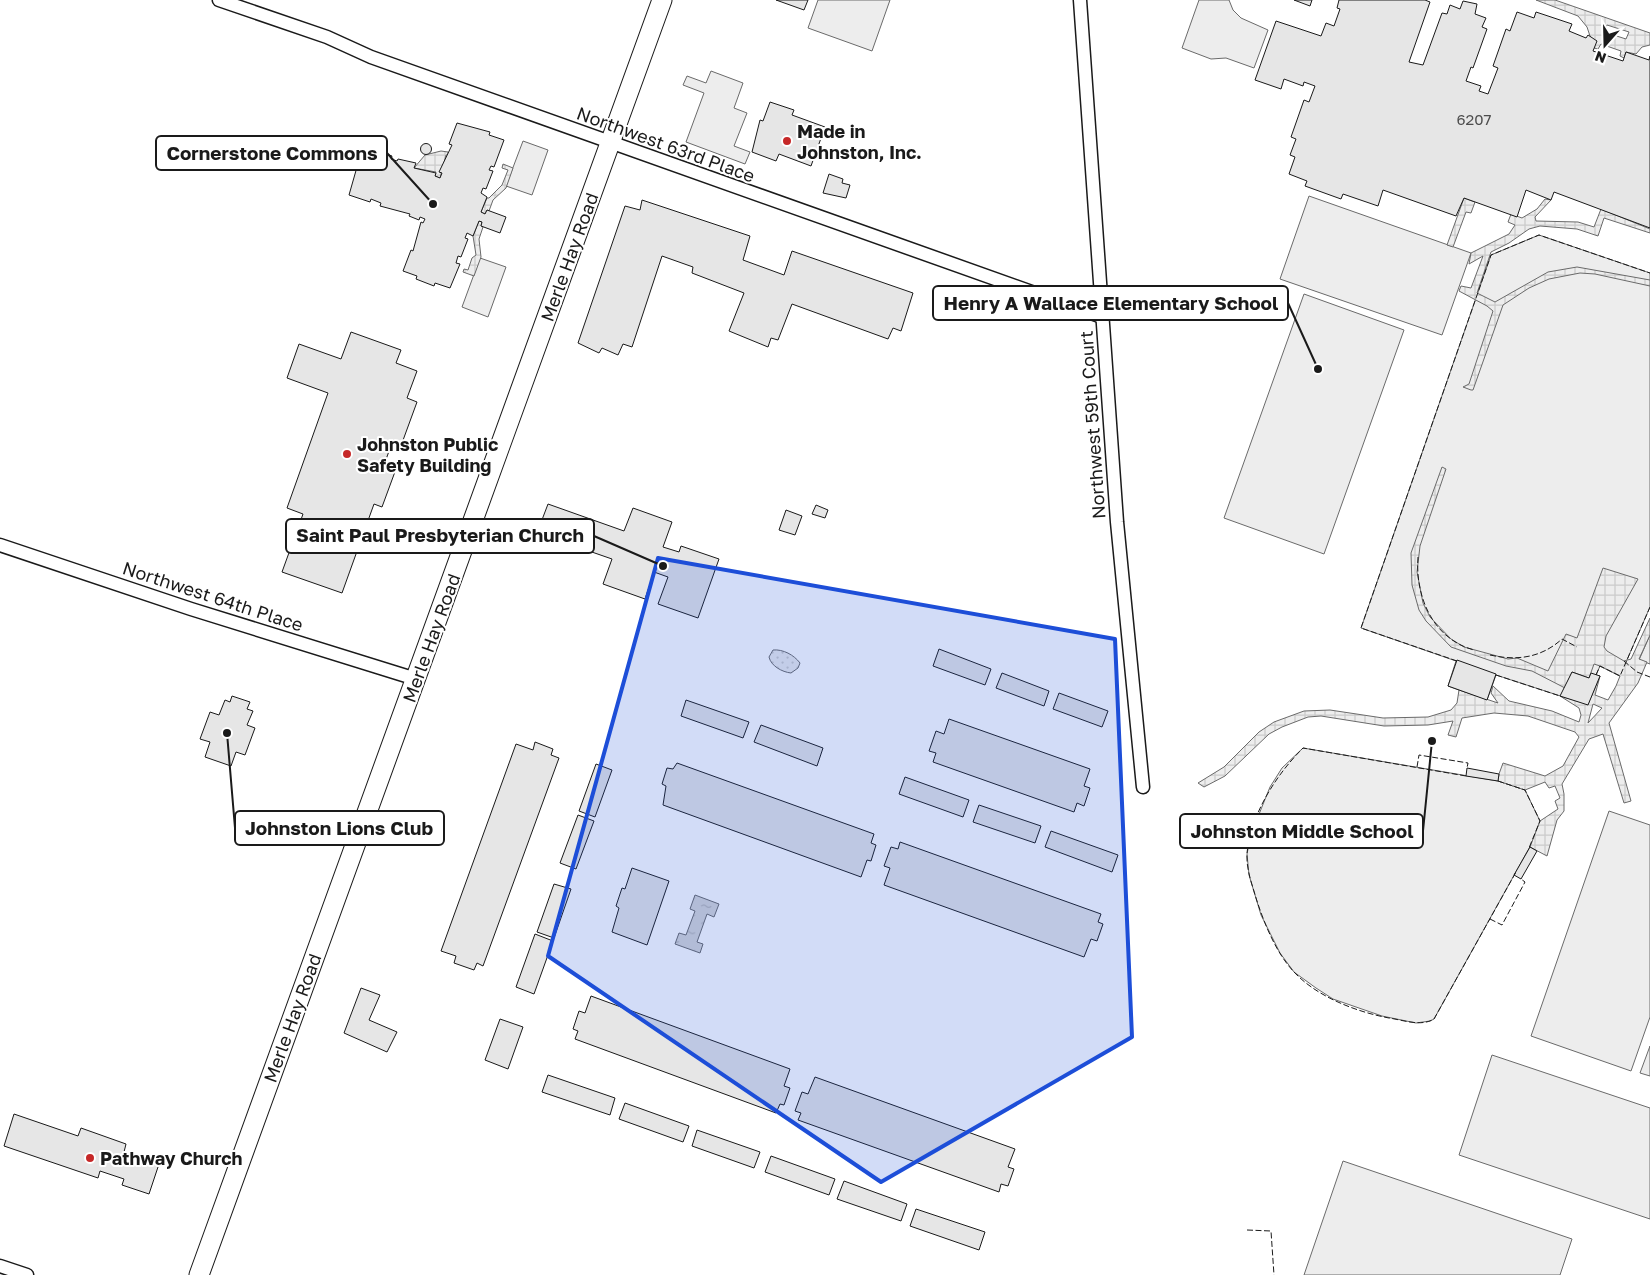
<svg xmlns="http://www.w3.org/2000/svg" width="1650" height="1275" font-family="'Golos Text',sans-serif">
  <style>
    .park { fill: url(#park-dots); stroke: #6a6a6a }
    .built { fill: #ededed; stroke: #6a6a6a }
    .plaza { fill: url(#plaza-grid); stroke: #6a6a6a; fill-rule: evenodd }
    .water { fill: url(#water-ripples); stroke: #6a6a6a }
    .building { fill: #e6e6e6; stroke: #1a1a1a }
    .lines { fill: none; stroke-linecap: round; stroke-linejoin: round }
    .street-casing { stroke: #1a1a1a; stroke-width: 15 }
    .secondary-casing { stroke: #1a1a1a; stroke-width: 21 }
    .street { stroke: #fff; stroke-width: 12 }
    .secondary { stroke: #fff; stroke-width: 19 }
    .fence { stroke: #1a1a1a; stroke-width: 1; stroke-dasharray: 6 2.5; stroke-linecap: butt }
    .marked { fill: #1d4ed8; fill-opacity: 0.2; stroke: #1d4ed8; stroke-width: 4; stroke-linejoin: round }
    .poi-dot { fill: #c62828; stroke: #fff; stroke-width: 2 }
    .labels { text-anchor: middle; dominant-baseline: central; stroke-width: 4; stroke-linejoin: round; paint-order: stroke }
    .number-label { font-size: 15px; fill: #4d4d4d }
    .poi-label { font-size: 18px; font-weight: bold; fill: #1a1a1a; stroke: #fff; text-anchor: start }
    .street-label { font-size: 18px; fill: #1a1a1a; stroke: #fff }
    .leader { fill: none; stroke: #1a1a1a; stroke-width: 2 }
    .callout-dot { fill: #1a1a1a; stroke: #fff; stroke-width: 2 }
    .callout { fill: #fff; stroke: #1a1a1a; stroke-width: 2 }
    .callout-label { font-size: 19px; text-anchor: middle; font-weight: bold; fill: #1a1a1a }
  </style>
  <defs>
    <pattern id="park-dots" width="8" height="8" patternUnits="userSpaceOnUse" patternTransform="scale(1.25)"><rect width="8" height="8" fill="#ededed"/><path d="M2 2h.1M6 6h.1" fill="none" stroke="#cbcbcb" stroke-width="1.8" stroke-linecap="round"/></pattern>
    <pattern id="plaza-grid" width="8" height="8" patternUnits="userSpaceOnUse" patternTransform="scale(1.25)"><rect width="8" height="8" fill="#ededed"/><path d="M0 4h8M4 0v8" fill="none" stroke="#cbcbcb"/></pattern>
    <pattern id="water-ripples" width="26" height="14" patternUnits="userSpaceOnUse" patternTransform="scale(1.25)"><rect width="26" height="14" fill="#d7d7d7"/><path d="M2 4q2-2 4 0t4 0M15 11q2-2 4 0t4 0" fill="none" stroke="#b8b8b8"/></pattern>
  </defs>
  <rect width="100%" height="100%" fill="#fff"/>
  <path class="park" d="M773,650c10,-1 21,5 27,13l-2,5 -7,5c-9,-1 -20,-7 -22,-16z"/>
  <g class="built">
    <path d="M818,0h72l-18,51 -64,-23z"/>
    <path d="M1199,0h30l4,10 8,8 27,12 -14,38 -28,-10 -15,1 -29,-11z"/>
    <path d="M711,71l32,12 -9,25 13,5 -13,33 16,6 -5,12 -59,-22 18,-49 -21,-8 4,-9 19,7z"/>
    <path d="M523,141l25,9 -16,45 -26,-9z"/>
    <path d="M1309,196l162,57 -29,82 -162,-56z"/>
    <path d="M1539,235l111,38v334l-30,69 -20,-10 -4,9 4,1 -12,29 -92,-30 -9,25 -39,-14 8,-25 -95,-33 130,-373z"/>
    <path d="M480,258l26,9 -18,50 -26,-10z"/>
    <path d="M1304,294l100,36 -80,224 -100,-36z"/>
    <path d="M1650,635v29l-11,-4z"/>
    <path d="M1303,748l195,33 27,9 15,31 -8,22 -98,176 -4,2 -14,2 -34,-7 -49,-17 -17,-11 -22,-16 -14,-19 -19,-38 -12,-40 -2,-21 4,-20 19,-47 12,-19z"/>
    <path d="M1609,811l41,14v192l-19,54 -100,-35z"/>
    <path d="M1650,1046v30l-10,-3z"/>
    <path d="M1492,1055l158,53v111l-191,-64z"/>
    <path d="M1343,1161l229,78 -12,36h-256z"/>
  </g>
  <g class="plaza">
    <path d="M1536,0h19l95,33v12l-8,2 -6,7 -10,-2 -2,6 -4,-2 1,-5 -20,-7 -3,5 -4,-1 -7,-21 -9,-11zM1607,25l22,7 -3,7 -22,-7z"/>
    <path d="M441,151l7,1v3h-2l-6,23 -5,-2 1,-4 -22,-4 11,-13z"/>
    <path d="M503,164l10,4 -7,20 -13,12 -4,11 -2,-1 -2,4 -4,-2 6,-14h2l13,-13 6,-15 -6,-2z"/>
    <path d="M1464,198l11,4 -4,11 -5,-1 -13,35 -6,-2z"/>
    <path d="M1545,199l6,1 -16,17 1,4 42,1 16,5 7,-18 49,20v4l-46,-15 -6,18 -21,-7 -37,-3 -11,3 -20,14 -18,9 -14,41 18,9 53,-30 29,-5 73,13v6l-55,-12 -15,-1 -31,6 -20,9 -26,17 -30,85h-2l-8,-3 6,-3 24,-73 -6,-5 -28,-15 2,-5 10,2 12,-32 -14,8 2,-11 38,-19 6,-9 -7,-3 3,-8 11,4 15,-9z"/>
    <path d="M479,221l3,1 -1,4 2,1 -4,12 2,18 -7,19 -11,-4 1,-3 4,1 4,-12 4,-3 -3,-19z"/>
    <path d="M1442,467l4,2 -26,77 -3,26 6,31 7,14 21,22 13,8 44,12 9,-1 31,13 18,-37 11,4 26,-70 35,11 -32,57 -2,11 3,4 17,10 7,-2 19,-41v17l-11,24 8,3 -9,21 -29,40 22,78 -7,2 -21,-69 -14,5 -27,45 2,10v17l-7,9 -10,36 -17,-9 10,-26 18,-12 -3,-8 5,-3 -5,-12 -6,2 -4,-6 -20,8 -27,-9 1,-7 4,-11 42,13 18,-10 16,-29 -4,-5 -47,-16 -34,-3 -32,5 -6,19 -8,-2 5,-14 -25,4 -44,1 -63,-10 -13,1 -26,10 -13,7 -44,42 -21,11 -6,-4 26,-16 35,-35 15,-10 30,-11 26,-1 53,8 45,-1 23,-7 6,-7 2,-13 39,13 -7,-10 2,-7 16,15 43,10 27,11 2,-7 -2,-7 -19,-12 28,8 12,-28 -5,19 13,5 8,-14 4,-10 -20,-10 -6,-2 -5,14 -17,-6 -7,16 -33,-17 -26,-5 -55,-19 -25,-26 -7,-11 -7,-25 -1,-32zM1593,704l9,4 -14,15z"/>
  </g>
  <path class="water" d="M695,895l24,9 -5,13 -7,-3 -10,28 6,2 -3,9 -25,-9 4,-11 7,2 9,-24 -5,-2z"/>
  <g class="building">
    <path d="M776,0h32l-4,10z"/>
    <path d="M1294,0h18l-2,6z"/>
    <path d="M1339,0h86l5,2 -21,60 14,3 19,-52 5,1 3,-9 10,4 3,-8 14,3 -2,10 11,4 -4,9 5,2 -14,39 -2,-1 -5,14 15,5 -2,5 9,3 10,-26 -5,-2 13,-37 4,2 7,-19 17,6 2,-6 36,12 -3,7 17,7 2,-3 9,6 -4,10 30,10 3,-9 23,8 1,-4v172l-96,-36 -3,8 -25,-10 -9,27 -53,-19 -8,18 -73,-26 -5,16 -35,-12 -2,5 -36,-13 2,-5 -18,-7 6,-17 -5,-2 6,-16 -5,-2 13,-37 5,2 6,-16 -11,-4 -1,4 -19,-7 -3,10 -26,-9 21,-59 45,15 5,-13 8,3 6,-17 -3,-1z"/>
    <path d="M770,102l24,8 -2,5 33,12 -14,39 -32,-12 -3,7 -24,-9 8,-32 3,1z"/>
    <path d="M457,123l33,9 -1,3 15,5 -10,27 -3,-1 -2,4 4,1 -7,18 -3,-1 -2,5 6,4 -6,15 4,2 2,-4 19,7 -6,16 -19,-7 1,-4 -3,-1 -6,15 -6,-3 -2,5 3,1 -7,18 -3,-1 -2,7 4,1 -10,24 -15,-5 -1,3 -18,-7 1,-3 -14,-5 8,-21 2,1 8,-29 2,1 2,-4 -5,-2 -1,3 -10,-4 1,-2 -30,-8 1,-3 -10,-4 -1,3 -21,-7 10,-35 3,1 5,-14 25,9 -1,3 6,2 1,-2 18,4 -2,5 22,5 -1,3 5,2 2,-5 -3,-1 13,-27 -3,-1z"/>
    <circle cx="426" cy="149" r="5.5"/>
    <path d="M829,174l14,5 -1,4 8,2 -4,13 -23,-5z"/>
    <path d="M642,200l108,36 -7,24 41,15 8,-24 121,42 -12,38 -8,-3 -5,11 -96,-35 -14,36 -7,-2 -3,9 -39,-16 15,-38 -52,-20 1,-6 -31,-11 -30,91 -9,-3 -5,11 -16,-7 -3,5 -21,-10 47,-137 15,4z"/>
    <path d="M351,332l50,18 -5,13 21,8 -10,27 10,4 -15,41 -9,-3 -9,25 12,4 -14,38 -8,-3 -32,89 -60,-21 21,-58 -16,-6 41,-115 -41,-15 12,-34 42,15z"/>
    <path d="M548,504l76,27 9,-23 39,14 -9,25 16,5 2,-6 38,13 -21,59 -40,-14 10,-27 -14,-5 -9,27 -42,-15 9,-25 -75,-26z"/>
    <path d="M816,505l12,5 -3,8 -13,-4z"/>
    <path d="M786,510l16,6 -7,19 -16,-5z"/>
    <path d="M939,649l52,20 -6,16 -52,-19z"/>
    <path d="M1457,660l39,14 -9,26 -39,-14z"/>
    <path d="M1572,672l17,6 2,-5 9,3 -12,29 -28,-9z"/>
    <path d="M1002,673l47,18 -5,15 -48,-18z"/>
    <path d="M1059,693l49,18 -6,16 -49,-18z"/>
    <path d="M232,696l18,6 -3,7 6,2 -6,14 8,3 -10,27 -9,-3 -5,14 -26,-9 5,-15 -10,-3 10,-27 9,3 6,-15 5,2z"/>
    <path d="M686,700l63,22 -6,16 -62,-22z"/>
    <path d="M949,719l141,50 -6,17 6,2 -6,18 -7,-3 -3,9 -141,-50 3,-9 -7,-2 7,-20 8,3z"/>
    <path d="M761,725l62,23 -6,18 -63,-24z"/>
    <path d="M535,742l18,7 -2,6 8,3 -76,208 -6,-3 -3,7 -20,-7 2,-7 -15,-5 75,-207 17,6z"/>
    <path d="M677,763l197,71 -3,9 5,2 -5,16 -4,-1 -6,17 -198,-72 3,-19 -4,-2 5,-16 6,1z"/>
    <path d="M596,764l16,6 -17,47 -16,-6z"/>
    <path d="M1467,768l32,6 -1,7 -32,-5z"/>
    <path d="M905,777l64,23 -6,17 -64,-23z"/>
    <path d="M979,805l62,21 -6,17 -62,-21z"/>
    <path d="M578,815l16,6 -18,48 -16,-6z"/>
    <path d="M1051,831l67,24 -6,17 -67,-25z"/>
    <path d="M900,842l201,72 -3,8 5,2 -6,17 -6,-2 -7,18 -200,-72 6,-17 -6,-2 7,-19 7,2z"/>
    <path d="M1530,847l7,4 -16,28 -7,-4z"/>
    <path d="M632,868l37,13 -22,64 -35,-13 7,-24 -3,-2 6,-18 3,1z"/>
    <path d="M554,884l17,5 -17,49 -17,-6z"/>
    <path d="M535,934l18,7 -19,53 -18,-7z"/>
    <path d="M361,988l19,7 -11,25 28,12 -10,20 -43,-19z"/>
    <path d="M591,996l199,73 -6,17 6,2 -6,17 -4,-1 -4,9 -201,-74 3,-8 -5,-2 6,-18 6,2z"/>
    <path d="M500,1019l23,8 -15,42 -23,-9z"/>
    <path d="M548,1075l67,23 -5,17 -68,-23z"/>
    <path d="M815,1077l200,72 -7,18 6,2 -6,17 -7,-2 -2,8 -201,-72 3,-7 -6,-2 7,-19 6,2z"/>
    <path d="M625,1103l64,23 -6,16 -64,-23z"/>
    <path d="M14,1114l64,22 3,-8 45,16 -2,8 35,12 -10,30 -27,-9 2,-6 -24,-8 -2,7 -94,-32z"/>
    <path d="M697,1130l63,22 -6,16 -62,-22z"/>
    <path d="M771,1156l64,23 -6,16 -64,-23z"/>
    <path d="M844,1181l63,23 -6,17 -64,-22z"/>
    <path d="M916,1209l69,23 -6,18 -69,-24z"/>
  </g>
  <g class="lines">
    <g class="street-casing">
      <g id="street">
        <path d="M219,0l108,37 44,20 731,260"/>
        <path d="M1080,0l37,522 26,265"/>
        <path d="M0,545l191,64 225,70"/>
        <path d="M0,1266l27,9"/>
      </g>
    </g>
    <g class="secondary-casing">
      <path id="secondary" d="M199,1275l463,-1275"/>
    </g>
    <use href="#street" class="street"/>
    <use href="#secondary" class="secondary"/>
    <g class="fence">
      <path d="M1418,557c-3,40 15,82 56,93"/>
      <path d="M1490,655c27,6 51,3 72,-16l15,8"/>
      <path d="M1457,661l-96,-33 130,-373 48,-20 111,38"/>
      <path d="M1624,661l13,11 13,5"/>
      <path d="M1496,675l64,21"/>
      <path d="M1596,675l4,-9 20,10 30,-69"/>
      <path d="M1417,767l2,-12 49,8 -1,5"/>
      <path d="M1466,776l-163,-28c-27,27 -52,66 -56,105 -1,16 5,31 9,45 8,25 20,55 38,74 23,25 63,40 95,46 14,2 32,9 45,1l82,-147"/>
      <path d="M1498,781l27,9 15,31 -11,27"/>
      <path d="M1490,919l12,6 23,-43 -4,-3"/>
      <path d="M1247,1230l24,1 3,44"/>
    </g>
  </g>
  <path class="marked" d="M658,558l457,81 17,398 -251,145 -333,-226z"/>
  <g class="poi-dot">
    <circle cx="787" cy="141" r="5"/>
    <circle cx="347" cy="454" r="5"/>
    <circle cx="90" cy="1158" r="5"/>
  </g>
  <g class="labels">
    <g class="number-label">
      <text x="1474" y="119">6207</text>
    </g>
    <g class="poi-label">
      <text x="797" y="131">Made in<tspan x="797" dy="21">Johnston, Inc.</tspan></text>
      <text x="357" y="444">Johnston Public<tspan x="357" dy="21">Safety Building</tspan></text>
      <text x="100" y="1158">Pathway Church</text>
    </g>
    <g class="street-label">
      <text transform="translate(666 144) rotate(20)">Northwest 63rd Place</text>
      <text transform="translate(569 257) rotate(-70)">Merle Hay Road</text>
      <text transform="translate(1092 425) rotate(-94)">Northwest 59th Court</text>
      <text transform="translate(213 596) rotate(18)">Northwest 64th Place</text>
      <text transform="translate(431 638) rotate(-70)">Merle Hay Road</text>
      <text transform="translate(292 1018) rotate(-70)">Merle Hay Road</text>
    </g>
  </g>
  <path class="leader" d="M433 204L387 153M1318 369L1288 303M663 566L594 536M227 733L235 828M1432 741L1423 831"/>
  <g class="callout-dot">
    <circle cx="433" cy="204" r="5"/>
    <circle cx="1318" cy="369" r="5"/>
    <circle cx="663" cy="566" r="5"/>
    <circle cx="227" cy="733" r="5"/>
    <circle cx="1432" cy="741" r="5"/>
  </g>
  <g class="callout">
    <rect x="156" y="136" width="231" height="34" rx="5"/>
    <rect x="933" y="286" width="355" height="34" rx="5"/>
    <rect x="286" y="519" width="308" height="34" rx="5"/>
    <rect x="235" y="811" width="209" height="34" rx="5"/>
    <rect x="1180" y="814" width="243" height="34" rx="5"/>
  </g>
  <g class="callout-label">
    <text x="272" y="160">Cornerstone Commons</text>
    <text x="1111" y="310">Henry A Wallace Elementary School</text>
    <text x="440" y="542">Saint Paul Presbyterian Church</text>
    <text x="339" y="835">Johnston Lions Club</text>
    <text x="1302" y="838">Johnston Middle School</text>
  </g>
  <g transform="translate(1605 45) rotate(200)" stroke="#ffffff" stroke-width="4" paint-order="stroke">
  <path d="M0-4L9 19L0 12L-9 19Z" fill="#1a1a1a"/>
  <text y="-8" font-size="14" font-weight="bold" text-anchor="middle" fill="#1a1a1a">N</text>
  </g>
</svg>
